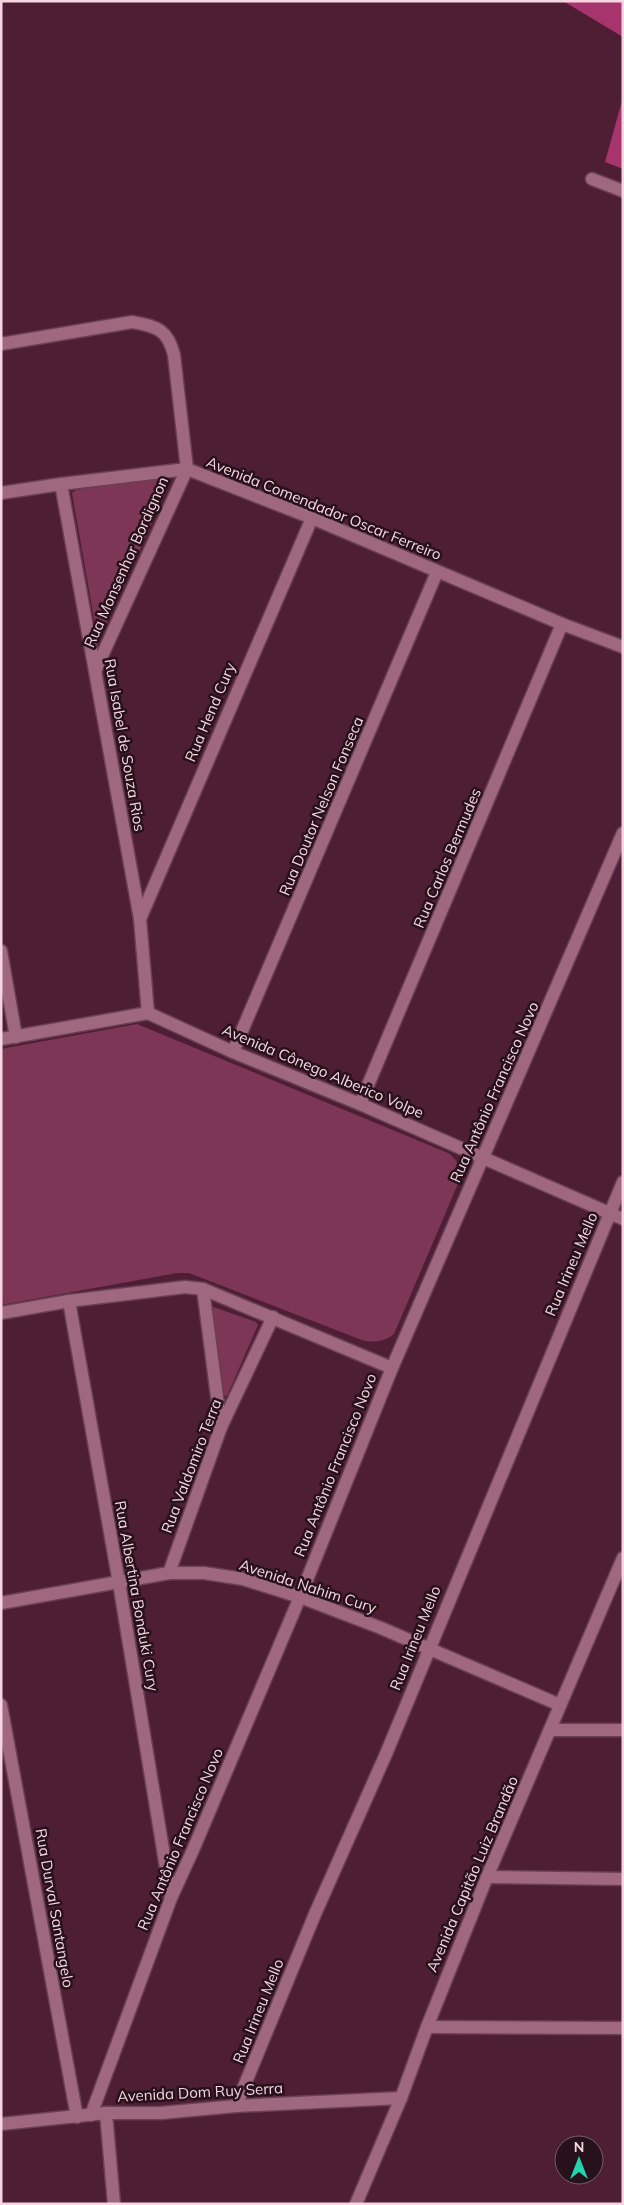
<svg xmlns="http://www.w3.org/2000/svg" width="624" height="2205" font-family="Mulish,sans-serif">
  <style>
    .green { fill: #7e3657 }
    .forest { fill: #a6346d }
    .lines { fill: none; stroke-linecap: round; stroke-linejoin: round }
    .street-casing { stroke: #693f53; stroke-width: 15 }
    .secondary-casing { stroke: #693f53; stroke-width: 15 }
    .street { stroke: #a0687f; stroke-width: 12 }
    .secondary { stroke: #a0687f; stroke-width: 12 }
    .labels { text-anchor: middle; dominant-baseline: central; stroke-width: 5; stroke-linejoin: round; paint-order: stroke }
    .street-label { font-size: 15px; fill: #f5d5e0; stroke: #27111b }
  </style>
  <rect width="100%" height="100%" fill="#4e1e34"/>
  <g class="green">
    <path d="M147,478h9l6,5 3,11 -61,136 -4,4 -5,-10 -23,-131 4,-3z"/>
    <path d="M137,1024l311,129c10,7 13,15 12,26l-66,155c-10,8 -20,9 -32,6l-173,-67h-12l-176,32v-256z"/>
    <path d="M211,1306l45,16 2,3 -31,71 -5,-1z"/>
  </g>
  <g class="forest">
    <path d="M563,1h60v36z"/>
    <path d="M623,97v72l-18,-7z"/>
  </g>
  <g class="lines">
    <g class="street-casing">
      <g id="street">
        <path d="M592,179l31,12"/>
        <path d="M1,344l131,-22c25,4 36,8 42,33l13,114 -91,200"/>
        <path d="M61,484l79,435 8,94"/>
        <path d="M1,493l60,-9 126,-15 125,49 250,106 61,23"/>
        <path d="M140,919l172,-401"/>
        <path d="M1,951l15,86"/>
        <path d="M1,1039l147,-26 85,39 127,52 263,115"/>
        <path d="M233,1052l204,-480"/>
        <path d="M360,1104l202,-480"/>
        <path d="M203,1289l18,138"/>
        <path d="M69,1301l50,282 52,315"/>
        <path d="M1,1313l68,-12 116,-14 18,2 189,79"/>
        <path d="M169,1573l52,-146 52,-110"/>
        <path d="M1,1603l168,-30h35l39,6 57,18 81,31 179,77"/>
        <path d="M1,1705l76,412"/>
        <path d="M551,1730h72"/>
        <path d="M487,1877l136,2"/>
        <path d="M427,2027l196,1"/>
        <path d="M236,2106l79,-192 71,-160 237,-572"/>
        <path d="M106,2113l8,91"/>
        <path d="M91,2115l80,-217 22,-48 107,-253 92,-229 231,-535"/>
        <path d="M1,2124l105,-11h55l75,-7 165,-8"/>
      </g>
    </g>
    <g class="secondary-casing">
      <path id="secondary" d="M356,2204l45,-106 26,-71 60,-150 136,-319"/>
    </g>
    <use href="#street" class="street"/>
    <use href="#secondary" class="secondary"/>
  </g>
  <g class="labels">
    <g class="street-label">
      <text transform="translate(324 508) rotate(22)">Avenida Comendador Oscar Ferreiro</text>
      <text transform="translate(126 562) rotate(-66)">Rua Monsenhor Bordignon</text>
      <text transform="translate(210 712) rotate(-67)">Rua Hend Cury</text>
      <text transform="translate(125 745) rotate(80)">Rua Isabel de Souza Rios</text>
      <text transform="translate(321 806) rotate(-67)">Rua Doutor Nelson Fonseca</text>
      <text transform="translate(447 858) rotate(-67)">Rua Carlos Bermudes</text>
      <text transform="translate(323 1071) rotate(23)">Avenida Cônego Alberico Volpe</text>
      <text transform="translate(494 1092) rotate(-66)">Rua Antônio Francisco Novo</text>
      <text transform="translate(571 1264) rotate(-67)">Rua Irineu Mello</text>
      <text transform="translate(335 1465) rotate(-68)">Rua Antônio Francisco Novo</text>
      <text transform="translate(191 1466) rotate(-69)">Rua Valdomiro Terra</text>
      <text transform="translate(308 1586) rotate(18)">Avenida Nahim Cury</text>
      <text transform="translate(137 1596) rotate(80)">Rua Albertina Bonduki Cury</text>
      <text transform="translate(415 1638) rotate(-68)">Rua Irineu Mello</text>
      <text transform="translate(180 1839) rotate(-67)">Rua Antônio Francisco Novo</text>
      <text transform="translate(472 1874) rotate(-67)">Avenida Capitão Luiz Brandão</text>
      <text transform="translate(55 1908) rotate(80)">Rua Durval Santangelo</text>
      <text transform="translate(258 2011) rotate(-68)">Rua Irineu Mello</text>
      <text transform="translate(200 2092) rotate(-3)">Avenida Dom Ruy Serra</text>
    </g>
  </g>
  <rect width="624" height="2205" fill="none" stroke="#f5d5e0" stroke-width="5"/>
  <g transform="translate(579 2160)"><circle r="24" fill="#27111b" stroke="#795f6a"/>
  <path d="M0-4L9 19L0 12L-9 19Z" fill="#21d5af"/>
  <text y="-8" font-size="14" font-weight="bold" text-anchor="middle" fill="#f5d5e0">N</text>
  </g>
</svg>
